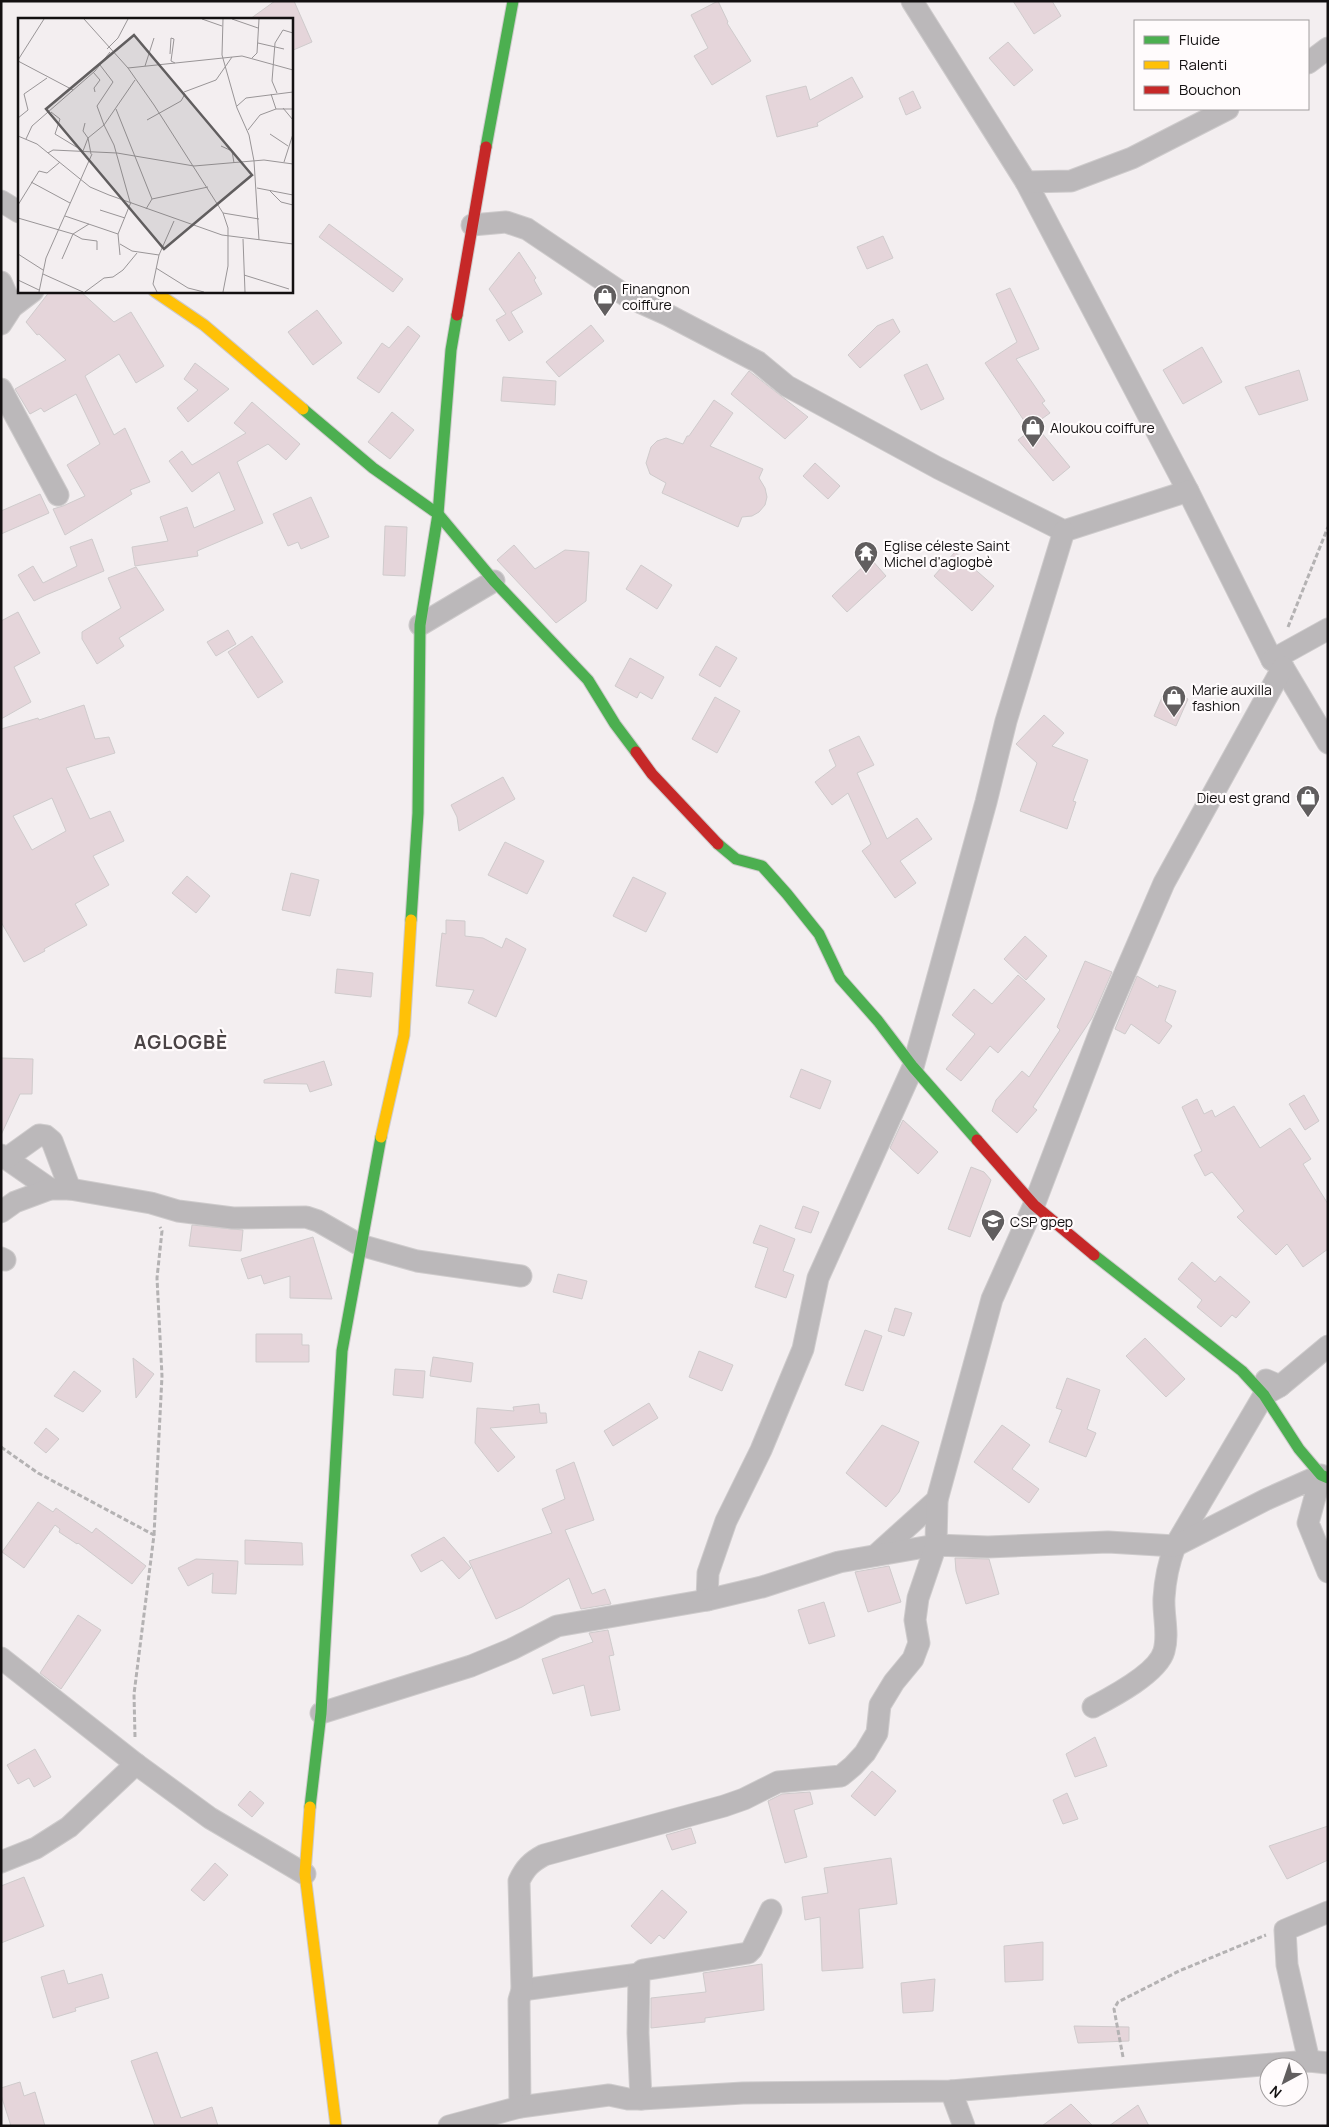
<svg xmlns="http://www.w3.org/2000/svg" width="1329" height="2127" font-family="Manrope,sans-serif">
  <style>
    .building { fill: #e5d5da; stroke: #cfcbcc; fill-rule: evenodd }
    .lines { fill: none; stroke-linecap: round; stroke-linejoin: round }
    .street-casing { stroke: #cecbcc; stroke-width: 23 }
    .fast-casing { stroke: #cecbcc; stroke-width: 13 }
    .slow-casing { stroke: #cecbcc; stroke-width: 13 }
    .jam-casing { stroke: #cecbcc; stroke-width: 13 }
    .path { stroke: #b4b2b3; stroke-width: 3; stroke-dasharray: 5 2.5; stroke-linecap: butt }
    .street { stroke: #bbb8ba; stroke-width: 21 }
    .fast { stroke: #4caf50; stroke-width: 11 }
    .slow { stroke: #ffc107; stroke-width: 11 }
    .jam { stroke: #c62828; stroke-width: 11 }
    .labels { text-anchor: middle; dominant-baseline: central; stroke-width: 4.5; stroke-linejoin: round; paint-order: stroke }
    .poi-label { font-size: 14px; fill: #131011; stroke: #fffbfc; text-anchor: start }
    .district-label { font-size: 19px; font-weight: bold; letter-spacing: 1px; fill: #4a4345; stroke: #fffbfc }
    .inset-road { fill: none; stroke: #999597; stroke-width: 1 }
    .view { fill: #615e5f; fill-opacity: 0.15; stroke: #615e5f; stroke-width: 2.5 }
    .inset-edge { fill: none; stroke: #131011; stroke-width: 2.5 }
  </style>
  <rect width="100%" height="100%" fill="#f3eef0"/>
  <g class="building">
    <path d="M275,1h19l18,41 -21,9v-32h-41z"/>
    <path d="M718,1l10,21 -1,1 24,38 -39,24 -18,-29 14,-8 -17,-33z"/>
    <path d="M1013,1h39l9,15 -27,18z"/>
    <path d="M1008,42l25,28 -19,16 -25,-28z"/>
    <path d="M852,77l11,20 -46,26 1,3 -41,11 -11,-41 40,-10 4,14z"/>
    <path d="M913,91l8,17 -15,7 -7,-17z"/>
    <path d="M329,224l74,55 -10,13 -74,-55z"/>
    <path d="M883,236l10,22 -26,11 -10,-22z"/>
    <path d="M519,252l17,26 -2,2 8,14 -31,18 12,20 -14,9 -13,-21 10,-6 -17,-25z"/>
    <path d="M1010,288l29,61 -23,10 29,42 -3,2 8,10 -21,15 -44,-65 32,-21 -21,-48z"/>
    <path d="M50,291h30l34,31 17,-10 33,54 -28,17 -17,-29 -34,22 29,59 11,-7 25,54 -20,8 2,4 -67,41 -12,-26 10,-3 22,-10 -18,-31 33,-21 -24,-50 -32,18 -3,-4 -11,6 -15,-25 51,-29 -27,-26 -2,1 -11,-13z"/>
    <path d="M317,310l25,33 -29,22 -25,-33z"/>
    <path d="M893,319l7,13 -40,36 -12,-13 29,-29z"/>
    <path d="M591,325l13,16 -45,36 -13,-15z"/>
    <path d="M408,326l12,10 -41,57 -22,-15 25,-35 7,5z"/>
    <path d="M1202,347l20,35 -39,22 -20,-34z"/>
    <path d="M195,363l34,26 -41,33 -11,-14 21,-18 -14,-11z"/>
    <path d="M927,364l17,35 -23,11 -17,-35z"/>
    <path d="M1299,370l9,30 -49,15 -14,-28z"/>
    <path d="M749,371l59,46 -23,22 -54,-45z"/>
    <path d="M503,377l53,4 -1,24 -54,-4z"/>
    <path d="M714,400l19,13 -23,33 53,23 -4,9 6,10 2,9 -2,8 -6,7 -7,4 -10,1 -4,10 -76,-34 4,-10 -16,-9 -4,-11 5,-16 6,-6 9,-3 17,6 4,-8h2z"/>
    <path d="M252,402l48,42 -14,16 -18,-16 -31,18 26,61 -66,28 1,5 -63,10 -3,-19 36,-6 -8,-24 27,-10 7,21 41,-18 -16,-38 -27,20 -23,-31 13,-10 10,14 54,-32 -12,-10z"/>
    <path d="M392,412l22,18 -24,29 -22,-17z"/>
    <path d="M1036,426l34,41 -17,14 -35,-41z"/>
    <path d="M815,463l25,23 -12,13 -25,-23z"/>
    <path d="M40,494l9,19 -48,21v-23z"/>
    <path d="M311,497l18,40 -28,12 -3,-7 -10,4 -15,-32z"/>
    <path d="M385,526l22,1 -2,49 -22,-1z"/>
    <path d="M92,539l12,32 -58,24 -12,6 -16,-26 15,-9 10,17 34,-17 -7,-19z"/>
    <path d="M514,545l21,24 30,-19 24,2 -3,49 -30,22 -59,-63z"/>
    <path d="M955,552l39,34 -22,25 -38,-35z"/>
    <path d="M871,559l15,17 -39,36 -15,-16z"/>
    <path d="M641,565l31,20 -15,24 -31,-20z"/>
    <path d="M136,567l28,43 -45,28 5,8 -27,18 -15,-25v-7l39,-24 -13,-30z"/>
    <path d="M18,612l22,41 -26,14 17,35 -30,17v-98z"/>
    <path d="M228,630l8,14 -20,12 -9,-14z"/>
    <path d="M252,636l31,46 -25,16 -30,-46z"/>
    <path d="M716,646l21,12 -17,29 -21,-12z"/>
    <path d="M630,658l34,19 -12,22 -12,-7 -3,6 -22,-12z"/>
    <path d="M1166,688l22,11 -12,27 -22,-10z"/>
    <path d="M715,697l25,14 -23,42 -25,-14z"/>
    <path d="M84,705l11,34 14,-2 6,16 -49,15 24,51 20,-8 14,30 -31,15 16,29 -34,19 12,21 -43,24 1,2 -21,11 -23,-40v-193l37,-11 1,2zM52,798l14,33 -34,19 -19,-34z"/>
    <path d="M1044,715l20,18 -12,13 36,14 -15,41 3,1 -9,27 -47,-18 17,-48 -21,-19z"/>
    <path d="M859,736l15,29 -17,8 30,66 30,-21 15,21 -32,22 16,22 -21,15 -33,-47 9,-7 -23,-51 -16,12 -17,-23 21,-16 -7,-16z"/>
    <path d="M503,777l12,22 -56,32 -2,-14 -6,-12z"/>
    <path d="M505,842l39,19 -17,33 -39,-19z"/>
    <path d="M291,873l28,7 -9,36 -28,-6z"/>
    <path d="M187,876l23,20 -14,17 -24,-20z"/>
    <path d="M633,877l33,16 -20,39 -33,-16z"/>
    <path d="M446,920l19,1v15l18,2 19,10 4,-10 20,11 -30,68 -28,-14 6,-13 -38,-4 6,-53 4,1z"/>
    <path d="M1025,936l22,20 -21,24 -22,-21z"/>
    <path d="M1085,961l27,11 -20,46 -59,89 4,3 -20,23 -25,-22 4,-11 26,-29 7,6 31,-47 -3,-3z"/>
    <path d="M337,969l36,4 -2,24 -36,-4z"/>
    <path d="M1018,975l27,24 -47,54 -8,-7 -29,35 -15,-12 29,-35 -23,-19 22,-26 18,15z"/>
    <path d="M1137,976l21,12 1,-3 17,6 -11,30 7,5 -13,18 -28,-20 -6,10 -10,-5z"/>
    <path d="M1,1058l32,1 -1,35h-12l-19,41z"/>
    <path d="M324,1061l8,24 -22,7 -3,-8 -43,-1v-3z"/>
    <path d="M801,1069l30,12 -11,28 -30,-12z"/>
    <path d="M1304,1095l15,26 -14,9 -16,-26z"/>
    <path d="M1197,1099l7,15 8,-4 3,7 19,-11 26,42 30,-20 21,31 -8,5 25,40v45l-25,18 -16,-23 -11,11 -39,-38 7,-6 -32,-39 -7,4 -11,-21 8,-4 -20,-44z"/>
    <path d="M903,1120l35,32 -20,22 -28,-26z"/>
    <path d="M971,1167l13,5 7,8 -21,57 -22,-8z"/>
    <path d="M803,1206l16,6 -8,21 -16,-5z"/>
    <path d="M192,1225l51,5 -2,21 -52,-5z"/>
    <path d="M760,1225l35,14 -12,32 11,4 -8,23 -31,-11 13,-39 -15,-5z"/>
    <path d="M313,1237l19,62 -42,-1v-22l-26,8 -3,-9 -13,4 -7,-20z"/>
    <path d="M1192,1262l23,20 5,-6 30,26 -14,16 -4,-3 -11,12 -24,-20 5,-7 -24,-21z"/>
    <path d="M558,1274l29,7 -5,18 -29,-7z"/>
    <path d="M895,1308l17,5 -8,23 -16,-5z"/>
    <path d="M865,1330l17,6 -19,55 -18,-6z"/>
    <path d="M256,1334h46v11h7v17h-53z"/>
    <path d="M1145,1338l40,41 -19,18 -40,-41z"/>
    <path d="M699,1351l34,14 -11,26 -33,-14z"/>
    <path d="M433,1357l40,6 -2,19 -41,-6z"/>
    <path d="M133,1358l21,16 -18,24z"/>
    <path d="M395,1369l30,2 -2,27 -30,-3z"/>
    <path d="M74,1371l27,20 -18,21 -29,-16z"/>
    <path d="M1067,1378l33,12 -13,39 9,4 -10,24 -37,-15 13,-32 -6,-2z"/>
    <path d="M649,1403l9,15 -45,28 -9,-15z"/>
    <path d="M539,1404l1,9h6l1,10 -57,5 25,29 -17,15 -23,-29 2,-35 37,3 -1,-4z"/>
    <path d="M882,1425l37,17 -20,50 -13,15 -40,-34z"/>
    <path d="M1002,1425l28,20 -18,24 27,20 -10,14 -55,-41z"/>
    <path d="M46,1428l13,11 -13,14 -12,-10z"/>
    <path d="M574,1462l20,58 -29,10 27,64 13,-5 6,15 -30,5 -12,-31 -47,29 -26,12 -27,-58 83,-28 -10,-24 23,-10 -9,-29z"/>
    <path d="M38,1502l15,10 3,-4 36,25 4,-5 50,38 -14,18 -54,-41 -1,1 -18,-12 1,-3 -5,-4 -31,43 -22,-16z"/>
    <path d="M444,1537l27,31 -12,11 -17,-19 -21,12 -10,-17z"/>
    <path d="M245,1540l57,3 1,22 -58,-1z"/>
    <path d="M955,1558l34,1 10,35 -33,10 -10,-33z"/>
    <path d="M196,1559l42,2 -2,33 -24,-1 1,-20 -25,13 -10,-18z"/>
    <path d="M889,1566l12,36 -33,10 -13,-40z"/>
    <path d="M824,1602l11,34 -26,8 -11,-34z"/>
    <path d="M78,1615l23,15 -40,59 -21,-16z"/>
    <path d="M608,1630l6,25 -5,1 11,54 -29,6 -7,-31 -31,9 -11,-35 51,-17 -4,-9z"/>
    <path d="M1095,1737l12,29 -32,11 -9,-23z"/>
    <path d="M35,1749l16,28 -17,10 -5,-9 -11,6 -11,-19z"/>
    <path d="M872,1771l24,20 -21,25 -24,-20z"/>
    <path d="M250,1791l14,12 -12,14 -14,-12z"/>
    <path d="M810,1792l3,12 -19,6 13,47 -22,6 -17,-62 14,-7z"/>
    <path d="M1067,1793l11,26 -15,5 -10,-24z"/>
    <path d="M1328,1826v34l-41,19 -18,-33z"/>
    <path d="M691,1828l5,15 -24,7 -6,-15z"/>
    <path d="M891,1858l6,46 -38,5 4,59 -41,3 -2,-54 -15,3 -3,-23 26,-4 -4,-25z"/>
    <path d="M215,1863l13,12 -24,26 -13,-11z"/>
    <path d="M24,1877l20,49 -43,17v-57z"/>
    <path d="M662,1890l25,22 -23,27 -5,-4 -8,9 -20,-18z"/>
    <path d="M1043,1942v38l-38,2 -1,-36z"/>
    <path d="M762,1964l2,46 -59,8v4l-54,6v-30l55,-6 -3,-19z"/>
    <path d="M64,1970l4,14 34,-10 7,24 -34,10 1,3 -23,7 -12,-41z"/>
    <path d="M935,1979l-2,32 -30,2 -2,-30z"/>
    <path d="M1074,2026l55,1v14l-51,2z"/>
    <path d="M157,2052l24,66 31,-11 6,19h-63l-24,-65z"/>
    <path d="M20,2082l4,14 11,-4 10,34h-34l-10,-31v-7z"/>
    <path d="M1071,2104l22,22h-51z"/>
    <path d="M1138,2105l11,21h-40z"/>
  </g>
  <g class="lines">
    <g class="street-casing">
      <g id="street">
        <path d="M912,1l114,181 162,309 84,169 11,7 45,76"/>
        <path d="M1308,63l20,-15"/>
        <path d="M1026,182l45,-1 61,-23 96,-49"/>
        <path d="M1,201l18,11"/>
        <path d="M472,225l34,-3 21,7 101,68 40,18 90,47 29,24 151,82 126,63 124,-40"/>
        <path d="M1,282l11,25"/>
        <path d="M1,324l11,-17 21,-16"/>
        <path d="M1,389l57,106"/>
        <path d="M420,625l74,-44"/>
        <path d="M1272,660l56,-31"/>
        <path d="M1,1155l49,34"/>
        <path d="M7,1158l32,-23 7,1 6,5 18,48"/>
        <path d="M1,1212l14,-10 35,-13h20l81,14 27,8 55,7 73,-1 12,4 42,24 57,16 104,15"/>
        <path d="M1,1258l4,2"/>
        <path d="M1266,1380l14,6 48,-40"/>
        <path d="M876,1555l61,-55"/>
        <path d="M707,1600l1,-27 18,-52 35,-71 42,-101 15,-71 95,-211 73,-265 20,-81 58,-190"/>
        <path d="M1,1658l135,106 74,54 95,56"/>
        <path d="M1093,1707c19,-10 65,-34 71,-56 5,-17 -1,-36 0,-53 1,-18 5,-36 11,-52l89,-151 16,-9"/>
        <path d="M321,1713l150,-47 41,-17 45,-23 150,-26 55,-13 77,-25 97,-17 1,-45 55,-201 42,-94 69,-181 61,-141 119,-216"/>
        <path d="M1,1862l35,-14 33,-21 67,-63"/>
        <path d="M522,1990l117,-16"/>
        <path d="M1309,2061l-22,-96 -2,-35 43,-18"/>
        <path d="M951,2091l13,35"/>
        <path d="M641,2099l-3,-66 1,-59 4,-4 105,-17 4,-4 19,-39"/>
        <path d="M520,2107l-1,-107 3,-10 -3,-109c6,-13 12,-19 25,-26l180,-49 20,-7 34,-17 63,-6 12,-10 12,-13 12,-20 3,-28 14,-23 19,-23 6,-16 -4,-23 3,-22 18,-53 52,2 120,-5 67,4 92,-47 54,-24 -13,48 20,49"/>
        <path d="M449,2126l71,-19 89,-12 19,4h13l102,-6 208,-2 358,-30 19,2"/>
      </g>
    </g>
    <g class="fast-casing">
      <g id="fast">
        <path d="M486,147l27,-146"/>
        <path d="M303,409l70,59 65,46 56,67 94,99 27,44 21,28"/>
        <path d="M718,844l18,15 26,7 25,28 32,40 21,44 38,43 35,46 64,73"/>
        <path d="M411,920l7,-107 2,-188 18,-111 13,-164 6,-35"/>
        <path d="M1094,1255l148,116 22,24 35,54 22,26 7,3"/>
        <path d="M310,1807l11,-94 21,-362 39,-214"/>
      </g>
    </g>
    <g class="slow-casing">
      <g id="slow">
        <path d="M154,291l50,34 99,84"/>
        <path d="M381,1137l23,-102 7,-115"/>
        <path d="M310,1807l-5,67 31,252"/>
      </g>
    </g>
    <g class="jam-casing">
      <g id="jam">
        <path d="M457,315l29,-168"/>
        <path d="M636,752l16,22 66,70"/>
        <path d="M977,1140l57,65 60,50"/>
      </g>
    </g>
    <g class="path">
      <path d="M1288,627l40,-100"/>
      <path d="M1,1447l37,26 116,62 -20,159 1,43"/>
      <path d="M154,1535l8,-159 -5,-98 5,-47 -2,-4"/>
      <path d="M1123,2057l-9,-48 4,-7 61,-31 87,-36"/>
    </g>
    <use href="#street" class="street"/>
    <use href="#fast" class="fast"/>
    <use href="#slow" class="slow"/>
    <use href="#jam" class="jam"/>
  </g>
  <defs>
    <g id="shop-pin" transform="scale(1.25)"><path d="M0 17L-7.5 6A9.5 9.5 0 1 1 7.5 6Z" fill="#615e5f" stroke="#fffbfc"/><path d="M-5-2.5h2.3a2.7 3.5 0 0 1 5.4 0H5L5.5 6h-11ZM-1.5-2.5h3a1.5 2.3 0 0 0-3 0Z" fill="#fff"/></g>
    <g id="temple-pin" transform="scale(1.25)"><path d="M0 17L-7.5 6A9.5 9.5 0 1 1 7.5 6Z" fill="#615e5f" stroke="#fffbfc"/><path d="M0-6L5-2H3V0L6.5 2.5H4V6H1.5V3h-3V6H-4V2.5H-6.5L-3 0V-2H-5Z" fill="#fff"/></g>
    <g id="school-pin" transform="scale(1.25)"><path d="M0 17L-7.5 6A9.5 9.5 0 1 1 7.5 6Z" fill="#615e5f" stroke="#fffbfc"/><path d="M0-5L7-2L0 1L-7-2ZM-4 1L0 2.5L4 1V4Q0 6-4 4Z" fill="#fff"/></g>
  </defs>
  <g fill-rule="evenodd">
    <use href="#shop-pin" x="605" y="296"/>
    <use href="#shop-pin" x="1033" y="427"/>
    <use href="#temple-pin" x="866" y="553"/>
    <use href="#shop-pin" x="1174" y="697"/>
    <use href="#shop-pin" x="1308" y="797"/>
    <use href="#school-pin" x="993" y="1221"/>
  </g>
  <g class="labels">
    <g class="poi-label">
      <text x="622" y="288">Finangnon<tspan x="622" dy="16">coiffure</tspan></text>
      <text x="1050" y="427">Aloukou coiffure</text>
      <text x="884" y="545">Eglise céleste Saint<tspan x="884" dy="16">Michel d'aglogbè</tspan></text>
      <text x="1192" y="689">Marie auxilla<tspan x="1192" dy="16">fashion</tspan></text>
      <text x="1290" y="797" text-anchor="end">Dieu est grand</text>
      <text x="1010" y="1221">CSP gpep</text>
    </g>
    <g class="district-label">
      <text x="181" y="1042">AGLOGBÈ</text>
    </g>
  </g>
  <g transform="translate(18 18)">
    <rect width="275" height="275" fill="#f3eef0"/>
    <path class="inset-road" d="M66,1l44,49 26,37 69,108 5,15v38l-5,26M184,1l20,7M205,1l-1,36 15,53 12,27 5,26 5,79M214,1l26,9M240,25l26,6M89,31l11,-11 10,-19M152,36l1,-16 3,1 -3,22 4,2M234,40l5,-5 2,-34M0,42l26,-41M0,43l55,29M127,48l9,-28M110,50l114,-12 51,14M75,54l7,8 -6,8 1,4M166,74l32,-12 16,-23M259,75l-5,-12 3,-38 8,-13 10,3M253,76l5,15M219,88l9,-8 47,-6M265,90l10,12M98,91l36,90M33,94l9,7 -5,15 28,17 5,-13 16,-13 -7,-19 16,-24 -13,-17M0,100l10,-8 -4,-16 23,-16M129,102l34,-19 4,-7 -3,-2M67,105l-2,8 5,7 3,16M230,112l12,-15 16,-6h17M252,116l18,12M0,118l19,8 53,43 19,8 113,40 71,9M8,121l6,-13 63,-55 15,-19M203,128l11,5 2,12M30,135l5,-3 64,3 77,13 70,-6 29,4M266,144l9,-28M13,164l39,21M239,170l36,7M252,173l11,11 12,3M112,184l-16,-57 -10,-20 31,-45M0,187l21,-34 8,2 13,-11M128,191l6,-10 56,-12M82,192l25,8M205,195l36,6M47,198l53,18M0,200l55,16 9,5 15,2v9M225,221l2,53M102,226l12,7 27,4M0,236l25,16M102,237l-2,-21 13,-32M44,241l11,-25 16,-10M138,250l32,20 16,4M25,256l40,18M226,257l45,14M0,262l21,10M21,274l7,-34 46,-104M67,274l19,-14 9,-1 10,-7 14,-17M139,274l-4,-8 6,-29 15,-34"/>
    <path class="view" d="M116,17l118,140 -88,74 -118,-140z"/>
    <rect width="275" height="275" class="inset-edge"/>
  </g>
  <rect width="1329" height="2127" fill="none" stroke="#131011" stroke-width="5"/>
  <rect x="1134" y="20" width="175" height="90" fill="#fffbfc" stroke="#a19d9e"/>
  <rect x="1144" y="36" width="25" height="8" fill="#4caf50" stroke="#a19d9e"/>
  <text x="1179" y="45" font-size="15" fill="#131011">Fluide</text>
  <rect x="1144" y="61" width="25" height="8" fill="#ffc107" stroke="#a19d9e"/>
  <text x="1179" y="70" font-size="15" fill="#131011">Ralenti</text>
  <rect x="1144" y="86" width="25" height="8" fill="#c62828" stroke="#a19d9e"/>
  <text x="1179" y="95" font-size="15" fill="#131011">Bouchon</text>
  <g transform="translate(1284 2082) rotate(220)"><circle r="24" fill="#fffbfc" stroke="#a19d9e"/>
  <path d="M0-4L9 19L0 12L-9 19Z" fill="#615e5f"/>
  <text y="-8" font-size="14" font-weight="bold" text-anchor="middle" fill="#131011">N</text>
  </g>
</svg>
